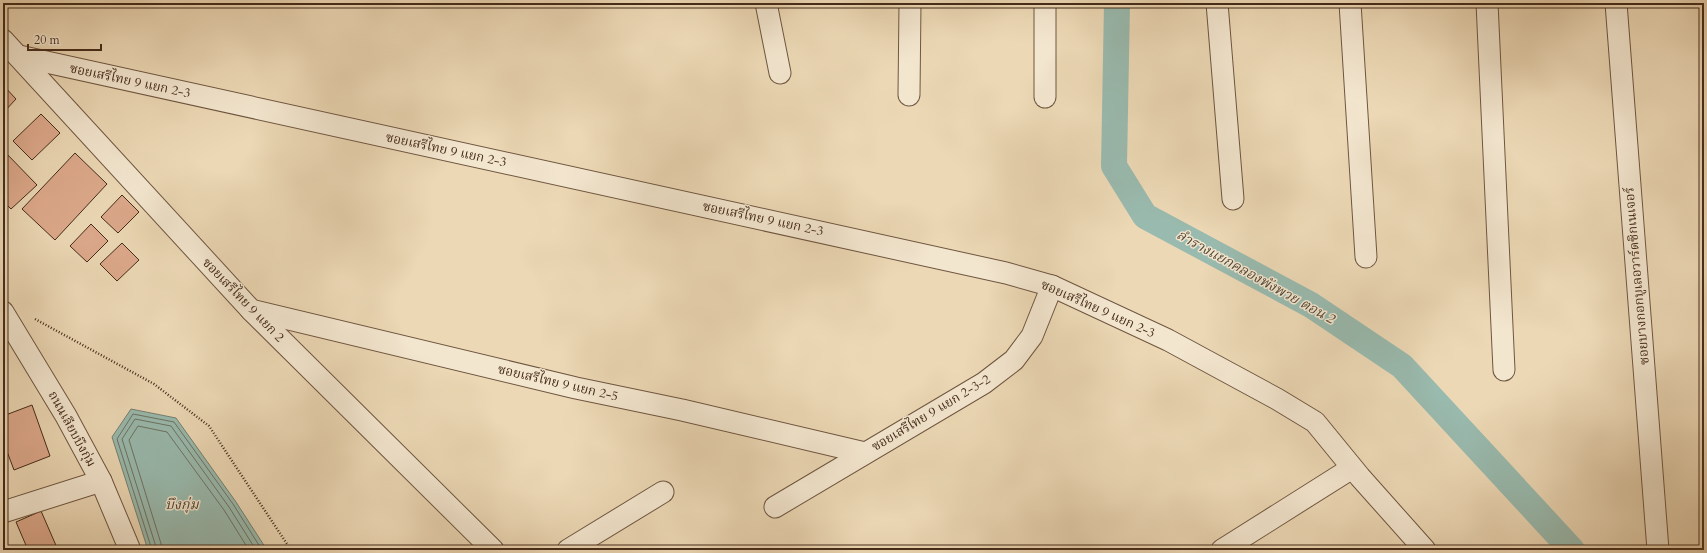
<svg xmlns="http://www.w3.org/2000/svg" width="1707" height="553" font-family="Cardo,'Noto Serif Thai',serif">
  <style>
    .water { fill: #99baae; stroke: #778172 }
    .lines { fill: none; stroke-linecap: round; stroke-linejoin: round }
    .shore { stroke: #6f7264; stroke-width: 1 }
    .canal { stroke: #99baae; stroke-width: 26 }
    .building { fill: #dda98c; stroke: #452b19 }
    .street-casing { stroke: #6f5640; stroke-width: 23 }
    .path { stroke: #452b19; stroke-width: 2.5; stroke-dasharray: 1 2; stroke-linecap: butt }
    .street { stroke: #f3e6cf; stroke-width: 21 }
    .labels { text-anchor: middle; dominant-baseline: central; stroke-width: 3; stroke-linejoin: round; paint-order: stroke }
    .street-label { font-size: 13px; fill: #452b19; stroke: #f3e6cf }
    .water-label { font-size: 14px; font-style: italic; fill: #564837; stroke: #f3e6cf }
  </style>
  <rect width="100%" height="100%" fill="#ecd8b5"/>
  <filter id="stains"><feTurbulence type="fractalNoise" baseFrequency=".005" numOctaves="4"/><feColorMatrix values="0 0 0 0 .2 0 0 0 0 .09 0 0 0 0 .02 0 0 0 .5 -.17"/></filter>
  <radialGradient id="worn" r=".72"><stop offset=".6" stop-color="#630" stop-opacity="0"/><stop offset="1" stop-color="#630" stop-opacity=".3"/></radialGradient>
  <path class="water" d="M131,409l45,9 60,84 31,48h-119l-36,-113z"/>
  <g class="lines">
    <g class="shore">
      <path d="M152,550l-35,-111 16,-25 41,8 59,82 29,46"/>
      <path d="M157,550l-35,-111 13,-20 36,7 58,81 27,43"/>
      <path d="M163,550l-34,-110 9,-14 29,6 57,78 25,40"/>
    </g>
    <path class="canal" d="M1117,3l-3,163 31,50 166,89 91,61 170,184"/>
  </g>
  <g class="building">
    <path d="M3,85l13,14 -13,14z"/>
    <path d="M41,114l19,19 -28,27 -19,-19z"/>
    <path d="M4,151l33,34 -26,24 -8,-8v-49z"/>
    <path d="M75,153l32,31 -52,56 -33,-31z"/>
    <path d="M122,195l17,17 -21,21 -17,-16z"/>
    <path d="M91,224l17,17 -21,21 -17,-16z"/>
    <path d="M122,243l17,17 -22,21 -17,-17z"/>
    <path d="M32,405l18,51 -36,14 -11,-29v-25z"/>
    <path d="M41,511l17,39h-30l-12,-28z"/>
  </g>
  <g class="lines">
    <g class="street-casing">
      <g id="street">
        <path d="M766,3l14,70"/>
        <path d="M1045,3v94"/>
        <path d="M1217,3l16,196"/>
        <path d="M1350,3l16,254"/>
        <path d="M1487,3l17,367"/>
        <path d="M1616,3l42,547"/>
        <path d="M3,40l248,270 242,240"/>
        <path d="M19,56l987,217 46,13 116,54 109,59 38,23 45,55 65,73"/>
        <path d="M909,95l1,-92"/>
        <path d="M251,310l325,78 106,22 183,43"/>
        <path d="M3,312l63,104 35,65 29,69"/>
        <path d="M775,507l209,-124 30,-23 18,-24 20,-50"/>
        <path d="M3,512l98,-31"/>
        <path d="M568,550l95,-58"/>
        <path d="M1222,550l130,-82"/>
      </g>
    </g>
    <path class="path" d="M35,319l119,65 55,42 82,124"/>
    <use href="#street" class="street"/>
  </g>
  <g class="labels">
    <g class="street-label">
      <text transform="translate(130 81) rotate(12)">ซอยเสรีไทย 9 แยก 2-3</text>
      <text transform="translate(446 150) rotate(12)">ซอยเสรีไทย 9 แยก 2-3</text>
      <text transform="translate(763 219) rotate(12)">ซอยเสรีไทย 9 แยก 2-3</text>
      <text transform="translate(1637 276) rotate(-95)">ซอยบางกอกบูเลอวาร์ดซิกเนเจอร์</text>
      <text transform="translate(243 300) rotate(46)">ซอยเสรีไทย 9 แยก 2</text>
      <text transform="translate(1098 309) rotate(24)">ซอยเสรีไทย 9 แยก 2-3</text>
      <text transform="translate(558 383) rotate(13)">ซอยเสรีไทย 9 แยก 2-5</text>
      <text transform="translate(931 413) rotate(-31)">ซอยเสรีไทย 9 แยก 2-3-2</text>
      <text transform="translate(72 429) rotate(61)">ถนนเลียบบึงกุ่ม</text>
    </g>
    <g class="water-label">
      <text transform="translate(1256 277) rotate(29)">ลำรางแยกคลองพังพวย ตอน 2</text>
      <text x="182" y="504">บึงกุ่ม</text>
    </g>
  </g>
  <rect width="1707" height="553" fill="none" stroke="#ecd8b5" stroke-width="16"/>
  <rect x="4" y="4" width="1699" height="545" fill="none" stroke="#452b19" stroke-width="2"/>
  <rect x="8" y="8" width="1691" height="537" fill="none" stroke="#452b19"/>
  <path d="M28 44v6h73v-6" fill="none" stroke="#452b19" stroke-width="2"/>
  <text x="34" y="44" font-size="12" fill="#452b19" stroke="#f3e6cf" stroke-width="3" paint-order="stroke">20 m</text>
  <rect width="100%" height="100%" filter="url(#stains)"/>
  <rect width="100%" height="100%" fill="url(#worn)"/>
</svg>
